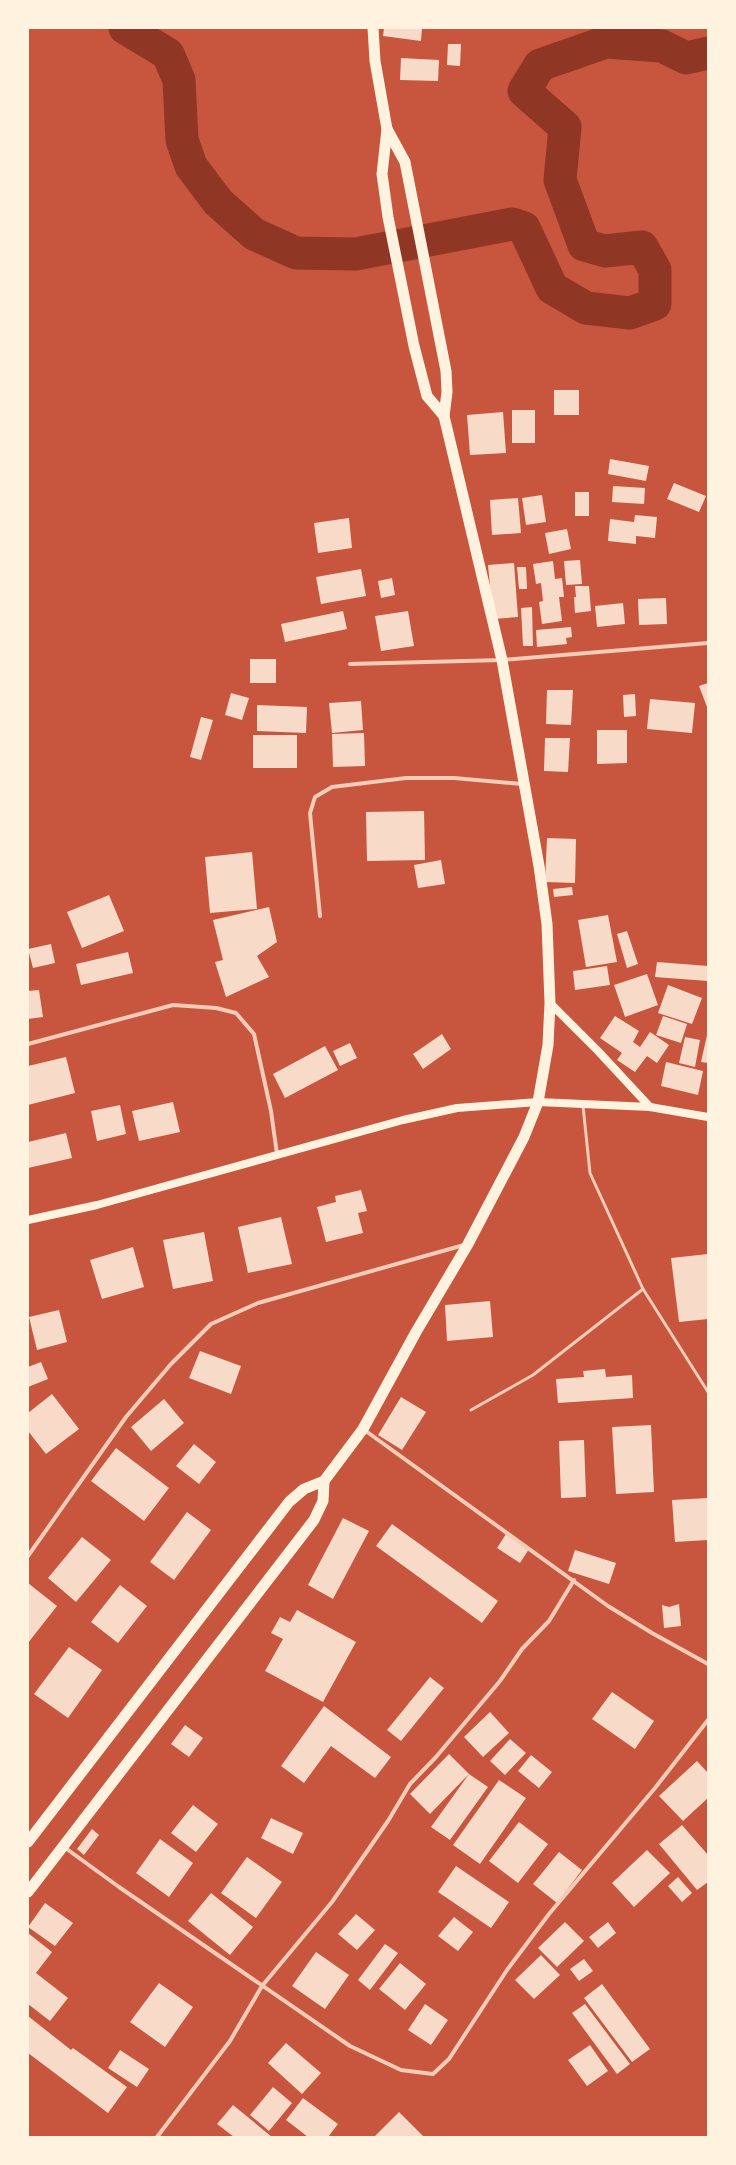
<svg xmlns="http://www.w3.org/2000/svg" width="736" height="2165" font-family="Lato,sans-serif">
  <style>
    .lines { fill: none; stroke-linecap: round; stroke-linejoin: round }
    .river { stroke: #8f3625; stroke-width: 33 }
    .building { fill: #f7dbc8 }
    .service { stroke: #f1ccb7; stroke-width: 3 }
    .minor { stroke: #f1ccb7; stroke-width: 4 }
    .secondary { stroke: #fff3e0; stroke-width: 8 }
    .trunk { stroke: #fff3e0; stroke-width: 11 }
  </style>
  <rect width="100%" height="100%" fill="#c8553d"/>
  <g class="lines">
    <path class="river" d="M125,28l43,26 11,26 3,60 9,26 27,36 36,32 42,19 60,1 156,-30 12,4 28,60 34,20 44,5 25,-9v-34l-13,-23 -37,4 -21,-6 -24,-65 5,-53 -41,-36 16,-26 66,-23 56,4 24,12 22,-5"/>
  </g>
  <g class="building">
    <path d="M384,28h38l-1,13 -38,-5z"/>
    <path d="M448,44h13l-1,22 -13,-1z"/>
    <path d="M401,58l38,2 -1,21 -38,-1z"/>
    <rect x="554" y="390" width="25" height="25"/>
    <rect x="512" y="410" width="23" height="33"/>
    <path d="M503,412l3,41 -36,2 -3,-40z"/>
    <path d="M610,459l39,7 -3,15 -38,-7z"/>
    <path d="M674,483l32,13 -7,16 -32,-13z"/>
    <path d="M613,486l32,2 -1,16 -32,-2z"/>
    <rect x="575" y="492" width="14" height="24"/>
    <path d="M542,495l4,27 -20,3 -4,-27z"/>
    <path d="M518,498l3,35 -29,2 -2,-35z"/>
    <path d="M635,515l22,2 -2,21 -19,-2v8l-28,-3 2,-22 24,3z"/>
    <path d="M349,518l3,30 -34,5 -4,-30z"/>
    <path d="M567,529l4,20 -22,5 -4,-21z"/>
    <path d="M580,560l2,24 -16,1 -2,-24z"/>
    <path d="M553,561l2,18 7,-1 2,19h-5l3,24 -20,3 -3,-22 4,-1 -2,-18 -5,1 -3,-20z"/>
    <path d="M514,563l4,54 -25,2 -5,-54z"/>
    <path d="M517,567h9l1,22h-8z"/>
    <path d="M361,569l5,27 -45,8 -5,-27z"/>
    <path d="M392,578l3,17 -14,3 -3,-17z"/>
    <path d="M575,586h14l2,25 -16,2 -1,-16h2z"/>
    <path d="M666,598l1,26 -28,1 -1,-26z"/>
    <path d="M623,603l2,21 -28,3 -2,-21z"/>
    <path d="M532,607l1,39h-10l-2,-38z"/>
    <path d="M343,611l4,18 -62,13 -4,-18z"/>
    <path d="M408,611l6,35 -33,5 -6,-35z"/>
    <path d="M571,627l1,10 -6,1 1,6 -30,3 -1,-17z"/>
    <rect x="250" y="659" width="26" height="24"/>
    <path d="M708,683v24h-1l-8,-21z"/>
    <path d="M547,690h26l-2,35 -25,-1z"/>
    <path d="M231,693l18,5 -7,22 -17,-5z"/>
    <path d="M635,694l1,22 -12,1 -1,-22z"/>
    <path d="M650,699l45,4 -3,30 -45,-4z"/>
    <path d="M361,701l2,29 -31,3 -3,-30z"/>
    <path d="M257,705l50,2 -1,26 -49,-2z"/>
    <path d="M201,717l12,3 -12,40 -11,-3z"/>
    <path d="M597,730h30v33l-30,1z"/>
    <path d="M364,733l1,33 -32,1 -1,-33z"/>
    <rect x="253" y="735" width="44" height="33"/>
    <path d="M545,738h25l-2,34 -24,-1z"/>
    <path d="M424,811l1,49 -58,1 -1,-49z"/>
    <path d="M547,838l29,1 -1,44 -30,-1z"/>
    <path d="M252,852l5,57 -47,4 -5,-56z"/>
    <path d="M441,860l4,24 -27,4 -4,-23z"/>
    <path d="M572,887l1,8 -19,2 -1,-8z"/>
    <path d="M109,895l15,36 -42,17 -15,-36z"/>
    <path d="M269,907l8,35 -20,14 12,21 -43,20 -11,-35 8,-2 -10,-40z"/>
    <path d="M608,915l9,47 -31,5 -8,-47z"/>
    <path d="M627,931l11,33 -11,4 -10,-34z"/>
    <path d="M51,944l4,19 -22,5 -5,-19z"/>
    <path d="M128,952l5,21 -52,12 -5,-21z"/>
    <path d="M657,962l51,4v15l-53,-4z"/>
    <path d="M607,966l3,19 -35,5 -2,-19z"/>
    <path d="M647,974l11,31 -33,12 -11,-32z"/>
    <path d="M668,985l34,13 -10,26 -34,-11z"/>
    <path d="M39,990l4,27 -15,2v-28z"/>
    <path d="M615,1016l24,15 -6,11 7,5 10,-15 19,13 -12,18 -10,-7 -12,16 -18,-12 5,-7 -22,-15z"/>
    <path d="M663,1016l24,8 -6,19 -25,-8z"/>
    <path d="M442,1034l9,15 -28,20 -10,-15z"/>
    <path d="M707,1035h1v28l-7,-1z"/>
    <path d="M685,1037l15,3 -5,27 -16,-4z"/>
    <path d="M350,1043l7,15 -17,8 -7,-15z"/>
    <path d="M325,1046l13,24 -53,28 -12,-24z"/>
    <path d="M66,1057l9,36 -47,12v-39z"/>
    <path d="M666,1062l37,9 -5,24 -37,-9z"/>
    <path d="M173,1102l7,30 -41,9 -7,-30z"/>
    <path d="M120,1105l6,29 -29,7 -6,-30z"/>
    <path d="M66,1133l6,25 -44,10v-26z"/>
    <path d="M361,1190l6,21 -9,2 5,20 -37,9 -9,-35 19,-5 -1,-6z"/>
    <path d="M281,1217l11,47 -44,9 -10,-46z"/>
    <path d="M204,1232l9,49 -40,8 -10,-49z"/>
    <path d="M133,1247l11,40 -42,12 -12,-39z"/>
    <path d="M708,1254v65l-29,3 -8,-64z"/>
    <path d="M490,1301l3,36 -46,4 -2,-36z"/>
    <path d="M59,1310l8,32 -30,8 -8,-33z"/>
    <path d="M200,1351l41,15 -10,28 -42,-16z"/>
    <path d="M41,1362l7,17 -20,8v-20z"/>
    <path d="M605,1369l1,8 26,-2 1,23 -75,5 -2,-24 28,-2 -1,-6z"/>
    <path d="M52,1394l27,35 -33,25 -18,-23v-18z"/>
    <path d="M401,1397l25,15 -24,38 -24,-15z"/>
    <path d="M164,1399l20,24 -33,28 -20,-24z"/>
    <path d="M651,1425l3,67 -38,2 -4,-67z"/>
    <path d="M584,1440l2,57 -25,1 -2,-57z"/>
    <path d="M194,1444l22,18 -17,22 -23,-18z"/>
    <path d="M116,1448l53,40 -25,33 -53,-40z"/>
    <path d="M708,1498v42l-33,2 -3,-42z"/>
    <path d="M187,1512l24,18 -37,50 -24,-18z"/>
    <path d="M343,1518l26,13 -36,68 -25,-14z"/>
    <path d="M392,1524l106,77 -16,22 -106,-77z"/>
    <path d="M506,1534l23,15 -9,14 -23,-15z"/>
    <path d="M82,1537l29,23 -35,42 -28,-24z"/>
    <path d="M575,1550l41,13 -7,21 -41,-13z"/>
    <path d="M28,1583l29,23 -29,37z"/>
    <path d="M120,1585l27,21 -29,37 -27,-21z"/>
    <path d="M679,1604l2,22 -17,2 -2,-23 7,2z"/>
    <path d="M297,1610l59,32 -33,60 -58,-31 18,-32 -12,-6 9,-16 10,5z"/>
    <path d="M69,1647l33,23 -34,48 -34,-24z"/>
    <path d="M430,1677l14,11 -43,53 -14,-11z"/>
    <path d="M612,1692l42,29 -19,28 -43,-30z"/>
    <path d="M324,1706l67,51 -16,21 -44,-32 -27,37 -23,-17z"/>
    <path d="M490,1712l19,21 -26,24 -19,-20z"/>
    <path d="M185,1725l18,13 -14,19 -18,-13z"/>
    <path d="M510,1739l16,14 -21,22 -15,-14z"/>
    <path d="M449,1754l20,20 19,13 -38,53 -19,-13 38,-53 -39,40 -20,-20z"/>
    <path d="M531,1755l21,17 -13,16 -21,-17z"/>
    <path d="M697,1761l11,12v25l-25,23 -24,-25z"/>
    <path d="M499,1780l27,18 -46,66 -27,-19z"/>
    <path d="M193,1805l25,19 -22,28 -25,-19z"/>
    <path d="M271,1818l32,15 -10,21 -32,-16z"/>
    <path d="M519,1822l29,22 -30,39 -29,-22z"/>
    <path d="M682,1825l26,30v27l-11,8 -38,-46z"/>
    <path d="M92,1829l7,6 -15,20 -7,-6z"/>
    <path d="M160,1839l33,24 -24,34 -33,-24z"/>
    <path d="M647,1850l23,23 -36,34 -22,-24z"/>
    <path d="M559,1852l23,18 -25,33 -24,-19z"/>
    <path d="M247,1857l35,25 -26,36 -35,-25z"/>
    <path d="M456,1866l53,36 -18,26 -53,-36z"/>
    <path d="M678,1877l14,16 -10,9 -14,-16z"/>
    <path d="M211,1893l42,34 -23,28 -42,-34z"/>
    <path d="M45,1903l28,20 -18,23 -27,-19z"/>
    <path d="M356,1914l19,16 -18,20 -19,-16z"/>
    <path d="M454,1917l19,15 -15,19 -20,-15z"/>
    <path d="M565,1922l19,19 -27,26 -19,-19z"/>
    <path d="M608,1922l8,11 -18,15 -9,-11z"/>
    <path d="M28,1933l24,19 -16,21 32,25 -18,23 -22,-17z"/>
    <path d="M385,1944l13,9 -28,37 -12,-10z"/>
    <path d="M316,1952l33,23 -24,34 -33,-23z"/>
    <path d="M541,1955l19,20 -26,24 -19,-19z"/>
    <path d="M584,1959l9,12 -14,10 -9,-12z"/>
    <path d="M400,1963l26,21 -21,26 -26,-21z"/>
    <path d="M159,1983l34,24 -28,40 -35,-25z"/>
    <path d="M602,1984l48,65 -18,13 -48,-64z"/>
    <path d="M425,2004l23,16 -17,25 -23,-15z"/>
    <path d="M585,2004l45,60 -13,10 -45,-61z"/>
    <path d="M28,2016l43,34 2,-2 54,39 -19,26 -80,-60z"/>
    <path d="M286,2043l35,30 -19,21 -34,-31z"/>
    <path d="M590,2045l18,26 -21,15 -19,-26z"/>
    <path d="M120,2050l29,19 -12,18 -29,-19z"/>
    <path d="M273,2087l19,16 -23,28 -19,-16z"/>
    <path d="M303,2098l35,26 -10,13h-20l-22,-17z"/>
    <path d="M233,2105l39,32h-38l-17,-13z"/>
    <path d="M399,2112l25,25h-50z"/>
  </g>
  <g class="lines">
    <g class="service">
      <path d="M583,1106l7,67 53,116 65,103"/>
      <path d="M471,1410l62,-35 110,-86"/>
    </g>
    <g class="minor">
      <path d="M350,664l152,-4 206,-17"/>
      <path d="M320,916l-10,-103 5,-16 17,-10 74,-9h48l68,6"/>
      <path d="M28,1044l145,-39 43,3 20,5 18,21 17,77 6,43"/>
      <path d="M363,1429l245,177 44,27 56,31"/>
      <path d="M28,1556l98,-139 45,-53 40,-40 47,-21 206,-58"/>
      <path d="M64,1847l55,40 231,159 51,24 32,4 16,-15 58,-89 42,-56 106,-126 53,-68"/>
      <path d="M157,2137l73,-96 32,-55 70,-84 56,-81 22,-37 26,-27 64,-76 22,-32 27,-28 25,-41"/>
    </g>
    <g class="secondary">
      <path d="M550,1003l48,48 52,56"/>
      <path d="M28,1220l69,-15 306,-85 54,-12 81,-6 45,2 67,3 58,10"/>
    </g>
    <g class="trunk">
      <path d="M373,28l2,33 12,68 -5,45 6,43 26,129 13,50 17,20"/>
      <path d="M28,1842l261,-340 15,-13 20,-8 39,-52 53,-97 52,-88 56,-107 14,-35 10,-57 2,-42 -3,-79 -8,-58 -37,-206 -58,-244 3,-24 -1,-21 -41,-209 -18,-33"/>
      <path d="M28,1892l286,-372 9,-19 1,-20"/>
    </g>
  </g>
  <rect width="736" height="2165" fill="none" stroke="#fff3e0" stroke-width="58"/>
</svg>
